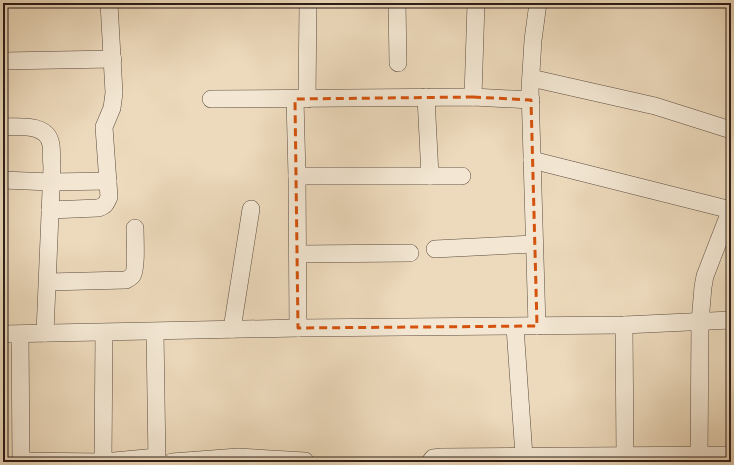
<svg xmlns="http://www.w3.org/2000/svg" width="734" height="465" font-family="'IM FELL Great Primer',serif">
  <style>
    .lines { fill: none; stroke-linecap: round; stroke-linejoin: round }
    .minor-casing { stroke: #5c4c40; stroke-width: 18 }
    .minor { stroke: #f3e7d3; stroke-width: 17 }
    .marked { fill: none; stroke: #d5530d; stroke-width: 3; stroke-dasharray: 8 5; stroke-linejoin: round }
  </style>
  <rect width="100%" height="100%" fill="#eddabc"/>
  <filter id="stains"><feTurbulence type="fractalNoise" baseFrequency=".005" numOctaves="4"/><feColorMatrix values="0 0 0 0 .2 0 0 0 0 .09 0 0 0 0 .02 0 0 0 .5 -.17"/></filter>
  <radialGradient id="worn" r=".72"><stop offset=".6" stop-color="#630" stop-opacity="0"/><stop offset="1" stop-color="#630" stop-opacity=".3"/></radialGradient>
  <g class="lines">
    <g class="minor-casing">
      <g id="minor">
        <path d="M397,3l1,60"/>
        <path d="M3,61l110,-2"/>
        <path d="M531,78l124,28 76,24"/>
        <path d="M426,97l4,79"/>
        <path d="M473,97l3,-94"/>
        <path d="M211,99l262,-2 58,3"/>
        <path d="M295,99l2,77 1,152"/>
        <path d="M307,99l1,-96"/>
        <path d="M3,127c17,0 45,-4 48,18 1,7 0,15 1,22l-7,166"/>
        <path d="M532,160l199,50"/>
        <path d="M297,176h165"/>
        <path d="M3,180l48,2 57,-1"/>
        <path d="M50,210l48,-2c7,-2 8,-4 11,-11l-5,-70 8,-19 2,-15 -5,-90"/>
        <path d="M435,249l99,-5"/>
        <path d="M298,254l112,-1"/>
        <path d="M48,282l78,-2c2,-1 4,-2 6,-4 5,-5 3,-39 3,-48"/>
        <path d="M624,325l1,131"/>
        <path d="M537,326l-7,-237 3,-49 5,-37"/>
        <path d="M515,327l9,129"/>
        <path d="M232,329l19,-120"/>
        <path d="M155,332l2,130"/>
        <path d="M3,334l295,-6 326,-3 107,-5"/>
        <path d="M20,334l1,128"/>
        <path d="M21,461l82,1 54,-5"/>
        <path d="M103,462l1,-129"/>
        <path d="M172,462l66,-5 67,4"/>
        <path d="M430,462l3,-4 8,-1 290,-2"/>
        <path d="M699,462l1,-140 3,-35 2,-11 26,-67"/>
      </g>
    </g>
    <use href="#minor" class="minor"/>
  </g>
  <path class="marked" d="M473,97l58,3 6,226 -239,2 -3,-229z"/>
  <rect width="734" height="465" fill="none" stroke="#eddabc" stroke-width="16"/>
  <rect x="4" y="4" width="726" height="457" fill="none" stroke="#2b1c16" stroke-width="2"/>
  <rect x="8" y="8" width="718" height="449" fill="none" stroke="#2b1c16"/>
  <rect width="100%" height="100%" filter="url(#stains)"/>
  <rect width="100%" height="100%" fill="url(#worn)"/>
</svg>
